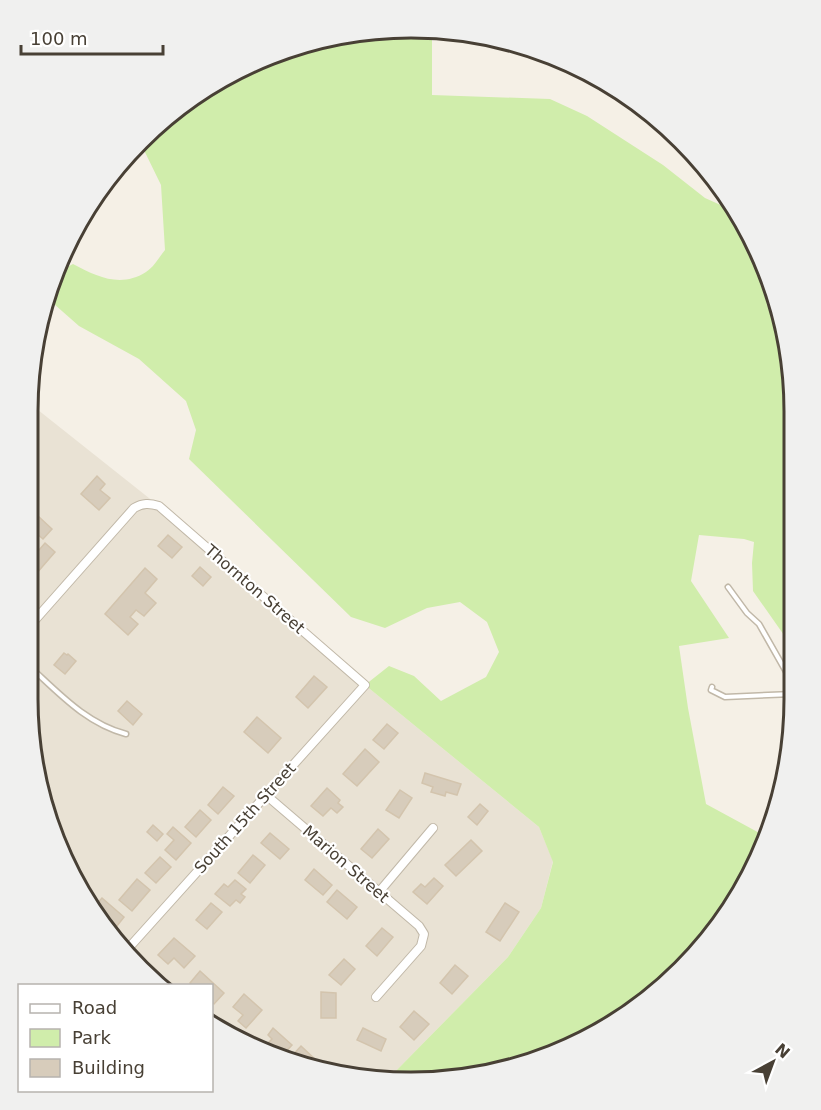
<svg xmlns="http://www.w3.org/2000/svg" width="821" height="1110" font-family="'DejaVu Sans',sans-serif">
  <style>
    .residential { fill: #e9e2d4 }
    .green { fill: #d0edab }
    .building { fill: #d7ccbb; stroke: #d3c4ad; stroke-width: 1.5 }
    .lines { fill: none; stroke-linecap: round; stroke-linejoin: round }
    .lane-casing { stroke: #c1b8a8; stroke-width: 7 }
    .street-casing { stroke: #c1b8a8; stroke-width: 10 }
    .lane { stroke: #fff; stroke-width: 4 }
    .street { stroke: #fff; stroke-width: 8 }
    .labels { text-anchor: middle; dominant-baseline: central; stroke-width: 4.5; stroke-linejoin: round; paint-order: stroke }
    .street-label { font-size: 16px; fill: #484035; stroke: #fff }
    .rim { fill: none; stroke: #484035; stroke-width: 3 }
  </style>
  <rect width="100%" height="100%" fill="#f5f0e6"/>
  <path class="residential" d="M28,402l131,104 206,179 174,142 14,34 -12,47 -33,49 -120,122 -53,-3 -94,-33 -29,-21v-36l-52,-1 -20,-14 -61,-79 -39,-93 -13,-99z"/>
  <path class="green" d="M432,32v63l118,4 37,17 76,49 42,33 29,13 31,52 26,97 2,288 -40,-57 -1,-28 2,-21 -10,-3 -45,-4 -8,46 38,57 -50,8 9,62 18,96 61,33 -24,54 -99,113 -87,50 -121,28 -48,-3 120,-122 33,-49 12,-46 -14,-35 -174,-142 24,-19 25,10 27,25 45,-24 13,-25 -12,-30 -27,-20 -33,6 -42,20 -34,-11 -162,-158 7,-29 -10,-29 -47,-42 -60,-33 -25,-22c-2,-24 -2,-29 19,-40 24,13 48,24 73,8 8,-5 14,-16 19,-22l-4,-65 -20,-41 36,-38 135,-66z"/>
  <g class="building">
    <path d="M97,476l8,8 -5,6 10,8 -11,12 -18,-16z"/>
    <path d="M38,516l14,13 -9,10 -14,-12z"/>
    <path d="M168,535l14,12 -10,11 -14,-12z"/>
    <path d="M45,543l10,9 -19,22 -9,-7v-3z"/>
    <path d="M200,567l11,10 -8,9 -11,-10z"/>
    <path d="M145,568l12,11 -12,14 11,10 -12,13 -8,-6 -6,7 8,7 -10,11 -23,-21z"/>
    <path d="M64,653l3,2 1,-1 8,7 -11,13 -11,-9z"/>
    <path d="M314,676l13,11 -19,21 -12,-11z"/>
    <path d="M127,701l15,13 -9,11 -15,-14z"/>
    <path d="M257,717l24,21 -13,15 -24,-21z"/>
    <path d="M387,724l11,9 -14,16 -11,-9z"/>
    <path d="M365,749l14,13 -22,24 -14,-12z"/>
    <path d="M425,773l36,11 -4,11 -11,-3 -1,4 -14,-4 2,-5 -11,-4z"/>
    <path d="M223,787l11,9 -16,18 -10,-9z"/>
    <path d="M327,788l13,12 -2,3 5,4 -6,6 -6,-5 -8,8 -12,-10z"/>
    <path d="M400,790l12,8 -13,20 -13,-8z"/>
    <path d="M480,804l8,7 -11,14 -9,-8z"/>
    <path d="M200,810l11,10 -15,17 -11,-10z"/>
    <path d="M153,825l10,9 -6,7 -10,-9z"/>
    <path d="M173,827l18,16 -15,17 -11,-10 9,-10 -7,-6z"/>
    <path d="M378,829l11,10 -17,19 -11,-9z"/>
    <path d="M270,833l19,16 -9,10 -19,-16z"/>
    <path d="M471,840l11,11 -26,25 -11,-11z"/>
    <path d="M253,855l12,10 -15,18 -12,-10z"/>
    <path d="M160,857l11,10 -15,16 -11,-10z"/>
    <path d="M314,869l18,16 -9,10 -18,-15z"/>
    <path d="M434,878l9,8 -16,18 -14,-12 8,-8 4,3z"/>
    <path d="M137,879l13,11 -18,21 -13,-11z"/>
    <path d="M235,880l11,9 -5,5 4,3 -5,6 -4,-3 -6,6 -15,-12 9,-10 4,3z"/>
    <path d="M337,890l20,17 -10,12 -20,-17z"/>
    <path d="M102,898l22,19 -7,9 -10,-9 -4,6 -11,-14z"/>
    <path d="M211,903l11,9 -15,17 -11,-9z"/>
    <path d="M505,903l14,9 -19,29 -14,-9z"/>
    <path d="M382,928l11,9 -16,19 -11,-10z"/>
    <path d="M174,938l21,18 -11,12 -10,-10 -6,6 -10,-9z"/>
    <path d="M344,959l11,10 -14,16 -12,-10z"/>
    <path d="M455,965l13,11 -16,18 -12,-11z"/>
    <path d="M200,971l24,22 -10,11 -2,-2v-16h-19l-3,-3z"/>
    <path d="M321,992l15,1v25h-15z"/>
    <path d="M244,994l18,16 -16,18 -8,-7 5,-6 -10,-8z"/>
    <path d="M414,1011l15,13 -15,16 -14,-13z"/>
    <path d="M273,1028l19,17 -11,12 -5,-2 -11,-9 7,-7 -4,-4z"/>
    <path d="M363,1028l23,11 -5,12 -24,-11z"/>
    <path d="M301,1046l18,17 -5,5 -24,-10z"/>
  </g>
  <g class="lines">
    <g class="lane-casing">
      <g id="lane">
        <path d="M728,587l19,26 12,11 34,60"/>
        <path d="M27,664c31,28 58,59 99,70"/>
        <path d="M712,687l-1,3 14,7 68,-3"/>
      </g>
    </g>
    <g class="street-casing">
      <g id="street">
        <path d="M27,629l107,-121c9,-5 15,-5 25,-2l206,179 -240,267"/>
        <path d="M266,795l153,131 5,8 -3,12 -45,51"/>
        <path d="M379,892l54,-64"/>
      </g>
    </g>
    <use href="#lane" class="lane"/>
    <use href="#street" class="street"/>
  </g>
  <g class="labels">
    <g class="street-label">
      <text transform="translate(255 589) rotate(41)">Thornton Street</text>
      <text transform="translate(245 818) rotate(-48)">South 15th Street</text>
      <text transform="translate(346 864) rotate(41)">Marion Street</text>
    </g>
  </g>
  <path d="M0 0H821V1110H0ZM411 38H411A373 373 0 0 1 784 411V699A373 373 0 0 1 411 1072H411A373 373 0 0 1 38 699V411A373 373 0 0 1 411 38Z" fill="#f0f0ef" fill-rule="evenodd"/>
  <path class="rim" d="M411 38H411A373 373 0 0 1 784 411V699A373 373 0 0 1 411 1072H411A373 373 0 0 1 38 699V411A373 373 0 0 1 411 38Z"/>
  <rect x="18" y="984" width="195" height="108" fill="#ffffff" stroke="#b6b3ae" stroke-width="1.5"/>
  <rect x="30" y="1004" width="30" height="9" fill="#ffffff" stroke="#b6b3ae" stroke-width="1.5"/>
  <text x="72" y="1014" font-size="18" fill="#484035">Road</text>
  <rect x="30" y="1029" width="30" height="18" fill="#d0edab" stroke="#b6b3ae" stroke-width="1.5"/>
  <text x="72" y="1044" font-size="18" fill="#484035">Park</text>
  <rect x="30" y="1059" width="30" height="18" fill="#d7ccbb" stroke="#b6b3ae" stroke-width="1.5"/>
  <text x="72" y="1074" font-size="18" fill="#484035">Building</text>
  <g transform="translate(773 1062) rotate(41)" stroke="#ffffff" stroke-width="4.5" paint-order="stroke">
  <path d="M0-4.5L10 22L0 15L-10 22Z" fill="#484035"/>
  <text y="-9" font-size="16" font-weight="bold" text-anchor="middle" fill="#484035">N</text>
  </g>
  <path d="M21 45v9h142v-9" fill="none" stroke="#484035" stroke-width="3"/>
  <text x="30" y="45" font-size="18" fill="#484035" stroke="#ffffff" stroke-width="4.5" paint-order="stroke">100 m</text>
</svg>
